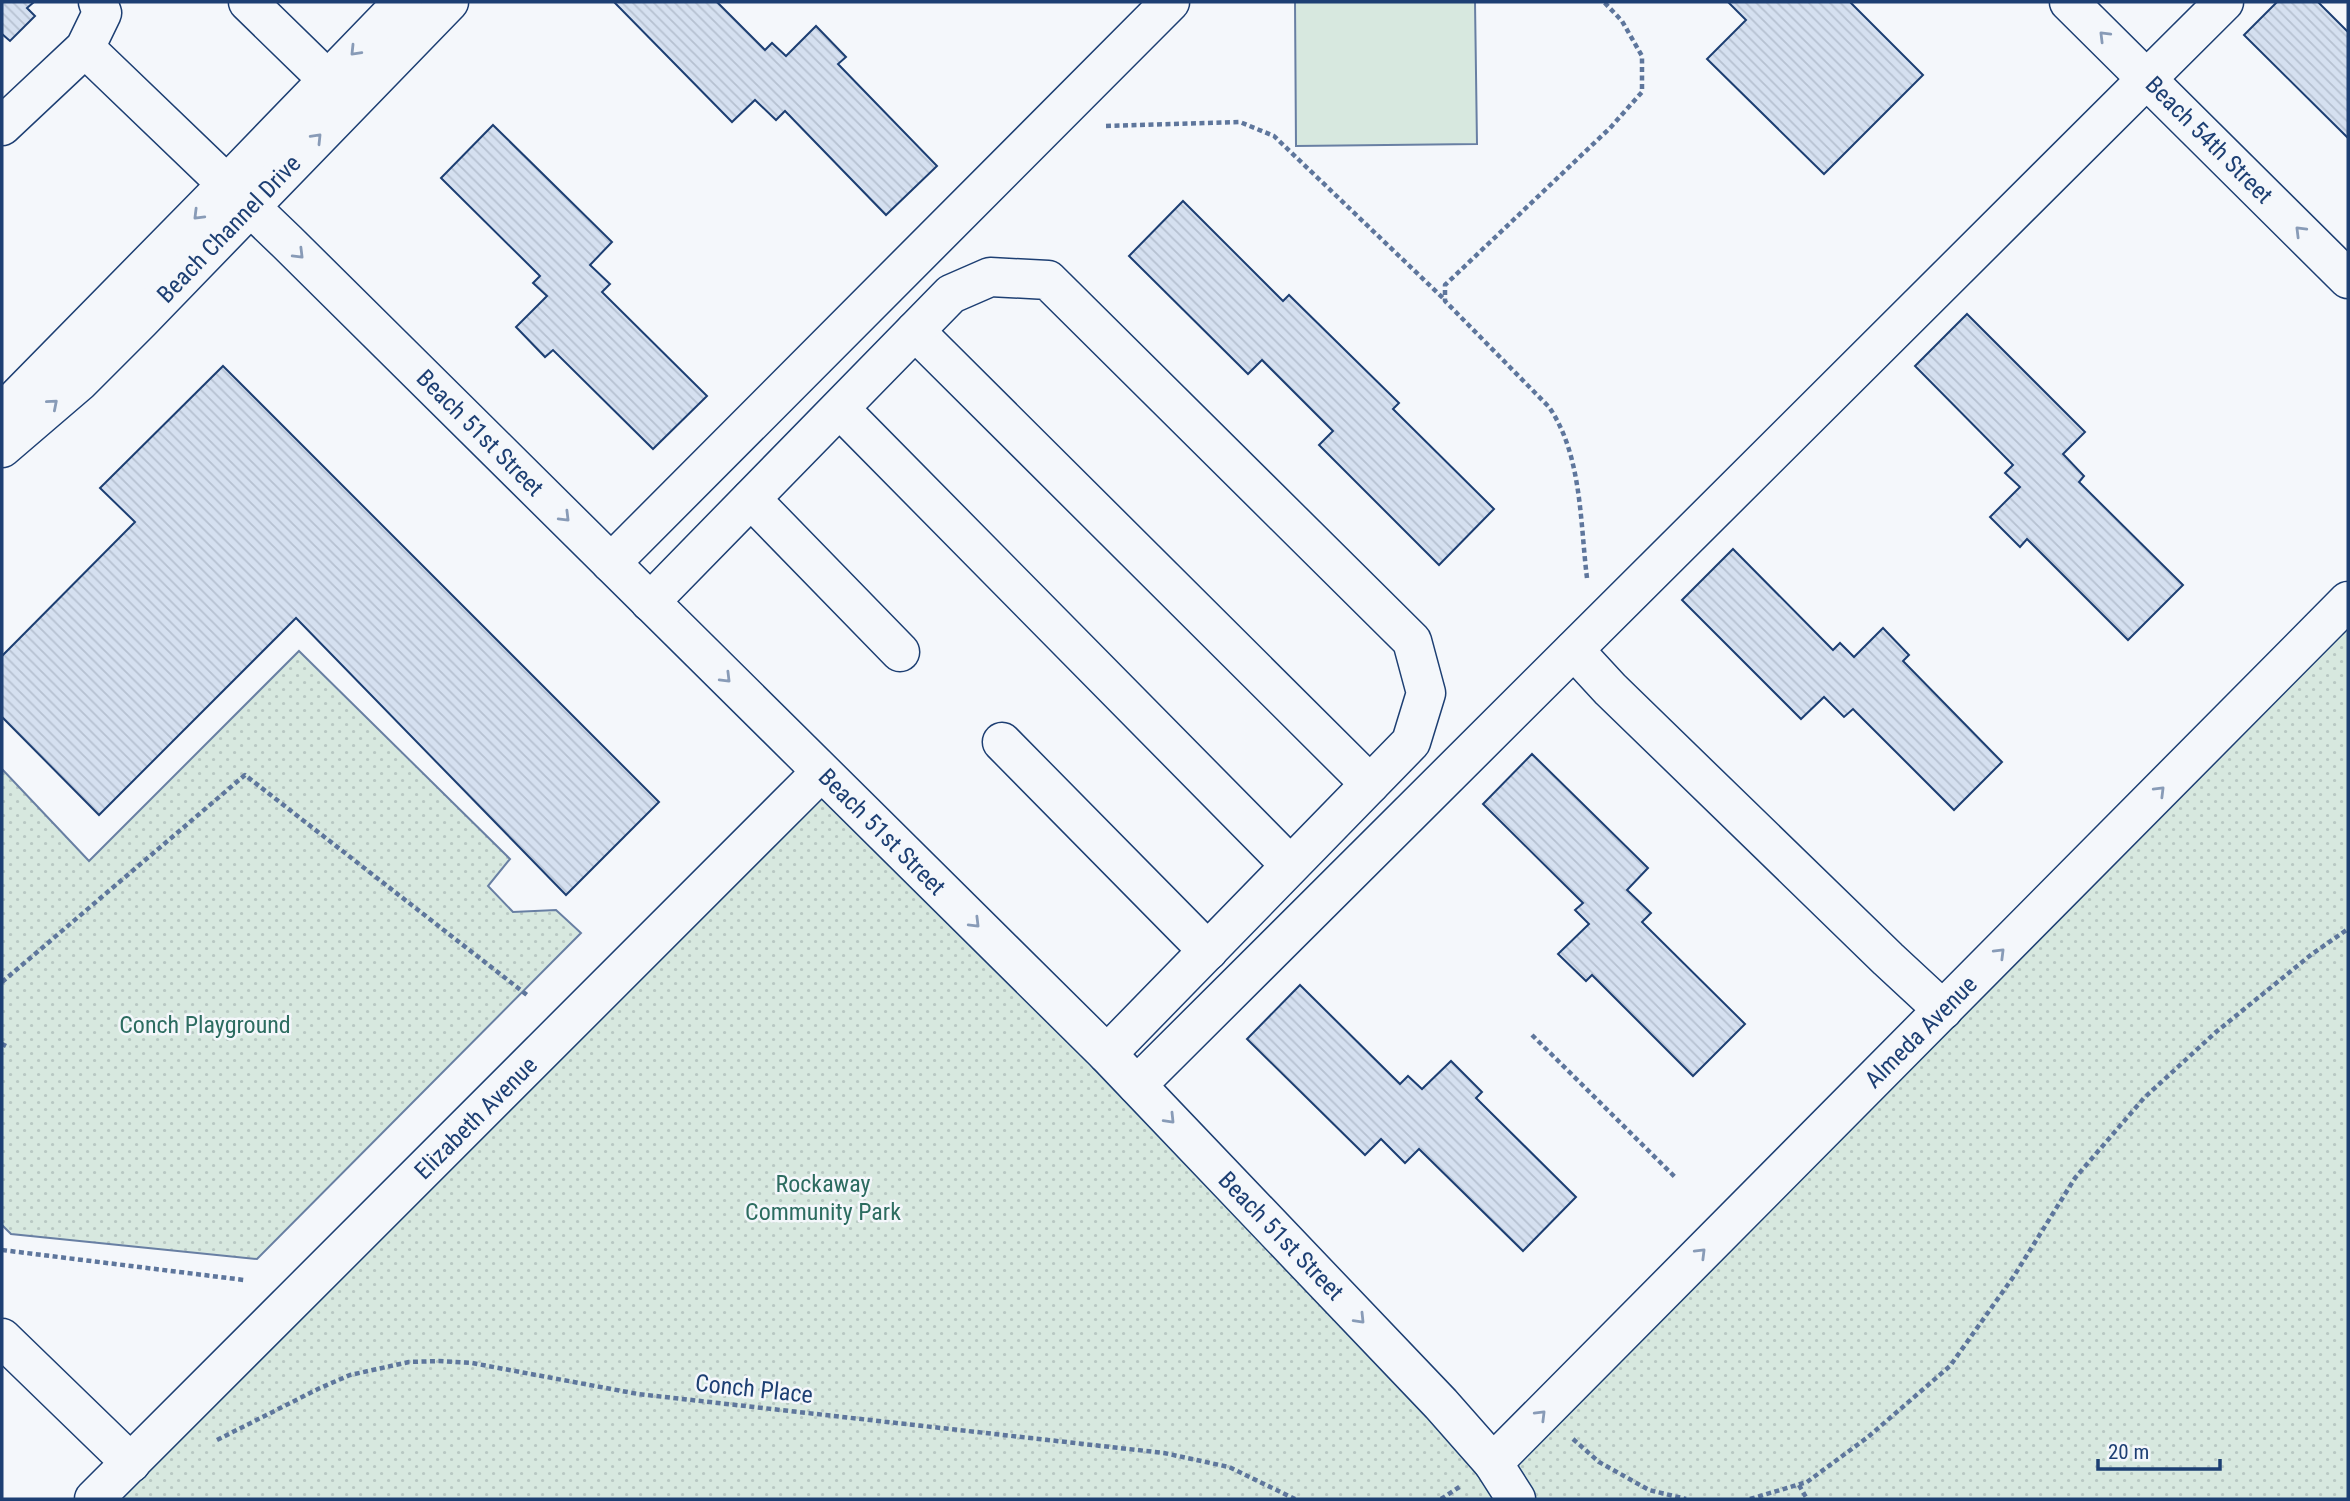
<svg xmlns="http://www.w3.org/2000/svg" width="2350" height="1501" font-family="'Roboto Condensed',sans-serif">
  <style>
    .grass { fill: #d7e8df; stroke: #687fa3; stroke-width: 2 }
    .park { fill: url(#park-dots); stroke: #687fa3; stroke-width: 2 }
    .building { fill: url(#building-back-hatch); stroke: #1d3f73; stroke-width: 2 }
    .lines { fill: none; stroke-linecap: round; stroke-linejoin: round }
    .minor-casing { stroke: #1d3f73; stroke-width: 41 }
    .major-casing { stroke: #1d3f73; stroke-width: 41 }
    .path { stroke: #5e769c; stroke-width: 4.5; stroke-dasharray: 5 3.5; stroke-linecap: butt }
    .minor { stroke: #f4f7fb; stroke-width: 38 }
    .major { stroke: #f4f7fb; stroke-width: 38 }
    .oneway { stroke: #889bb7 }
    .labels { text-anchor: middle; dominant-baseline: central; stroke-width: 5; stroke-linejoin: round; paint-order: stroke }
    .street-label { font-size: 24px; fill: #1d3f73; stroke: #f4f7fb }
    .park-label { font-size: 24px; fill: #2c6c60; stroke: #f4f7fb }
  </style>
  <defs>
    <pattern id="park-dots" width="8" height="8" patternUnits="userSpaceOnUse" patternTransform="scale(1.75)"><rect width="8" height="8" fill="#d7e8df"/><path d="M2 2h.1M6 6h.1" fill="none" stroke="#b8c8c3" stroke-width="1.8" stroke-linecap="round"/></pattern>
    <pattern id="building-back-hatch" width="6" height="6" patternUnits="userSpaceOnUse" patternTransform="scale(1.75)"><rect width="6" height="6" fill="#d5e0f0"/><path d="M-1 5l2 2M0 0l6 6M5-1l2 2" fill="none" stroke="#b6c1d1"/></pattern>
  </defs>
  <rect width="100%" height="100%" fill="#f4f7fb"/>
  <path class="grass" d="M1295,2h180l2,142 -181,2z"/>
  <g class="park">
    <path d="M2348,601v898h-2254l727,-727 671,690z"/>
    <path d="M299,651l211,208 -22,27 25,26 43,-2 25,23 -324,326 -246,-25 -9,-9v-456l87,92z"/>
  </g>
  <g class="building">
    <path d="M2,2h32l-7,6 8,8 -25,25 -8,-7z"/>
    <path d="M614,2h103l48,48 7,-7 14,13 30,-30 30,31 -8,7 99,102 -51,49 -101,-104 -9,9 -21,-20 -23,22z"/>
    <path d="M1728,2h122l73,73 -99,99 -117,-115 39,-39z"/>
    <path d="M2277,2h41l30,30v106l-104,-103z"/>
    <path d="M493,125l119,117 -22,23 20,19 -8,8 105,104 -54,53 -100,-99 -8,7 -29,-30 31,-31 -14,-13 7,-7 -99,-98z"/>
    <path d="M1183,201l100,100 6,-6 110,108 -6,6 101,100 -55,56 -120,-120 14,-14 -71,-71 -14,14 -119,-118z"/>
    <path d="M1967,314l118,118 -22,22 21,22 -5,6 104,103 -55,55 -101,-101 -7,8 -30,-30 30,-30 -15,-14 8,-8 -98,-99z"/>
    <path d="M223,366l436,436 -93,93 -270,-277 -197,197 -97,-98v-61l133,-134 -35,-34z"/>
    <path d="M1733,549l100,101 7,-7 14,14 29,-29 26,27 -6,6 99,101 -48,48 -101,-101 -9,8 -20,-20 -23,22 -119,-119z"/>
    <path d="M1532,754l116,114 -21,22 24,23 -9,9 103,102 -52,52 -101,-101 -6,6 -28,-27 31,-30 -14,-14 8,-7 -100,-99z"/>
    <path d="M1300,985l100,99 8,-8 14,13 29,-28 31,31 -6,6 100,99 -53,54 -104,-102 -14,14 -24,-24 -16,16 -118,-116z"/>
  </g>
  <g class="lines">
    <g class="minor-casing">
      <g id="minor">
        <path d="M248,2l80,78"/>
        <path d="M2069,2l279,277"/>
        <path d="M85,48l202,194 820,812 334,350 52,59 23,36"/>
        <path d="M2,126l83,-78 17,-35 -4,-11"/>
        <path d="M915,331l455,453"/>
        <path d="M840,409l450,456"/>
        <path d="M751,499l149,153"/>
        <path d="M611,563l559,-561"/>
        <path d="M650,602l301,-308 39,-17 58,3 364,361 14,52 -15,49 -304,312"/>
        <path d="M1574,650l36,39 278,270 55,51"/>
        <path d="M1002,742l206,209"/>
        <path d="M1137,1085l1087,-1083"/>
        <path d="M2,1338l129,125"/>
        <path d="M1493,1463l855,-862"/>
        <path d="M94,1499l727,-727"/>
      </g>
    </g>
    <g class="major-casing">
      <g id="major">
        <path d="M2,413l225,-229 176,-182"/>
        <path d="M2,448l77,-66 61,-61 309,-319"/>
      </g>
    </g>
    <g class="path">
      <path d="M1106,126l134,-4 34,14 171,164"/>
      <path d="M1587,578c-7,-56 -5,-123 -38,-171l-104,-106v-16l165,-157 32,-36v-36l-20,-35 -18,-19"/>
      <path d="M2,982l243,-207 282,220"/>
      <path d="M1532,1035l144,143"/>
      <path d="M2,1044l4,2"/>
      <path d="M2,1250l242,30"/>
      <path d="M1573,1439l26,23 50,28 37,9"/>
      <path d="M217,1440l103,-52 30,-13 59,-13 30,-1 33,2 166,31 526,59 65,14 66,32"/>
      <path d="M1799,1485l8,14"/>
      <path d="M1441,1499l20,-13"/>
      <path d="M1750,1499l57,-17 61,-45 82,-71 64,-90 61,-98 69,-80 72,-66 96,-78 36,-25"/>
    </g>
    <use href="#minor" class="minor"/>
    <use href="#major" class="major"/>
  </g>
  <defs><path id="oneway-chevron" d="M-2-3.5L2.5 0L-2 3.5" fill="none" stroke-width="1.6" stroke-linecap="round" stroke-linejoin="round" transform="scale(1.75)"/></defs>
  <g class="oneway">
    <use href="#oneway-chevron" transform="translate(2104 36) rotate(-135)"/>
    <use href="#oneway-chevron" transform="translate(355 51) rotate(134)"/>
    <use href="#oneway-chevron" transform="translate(317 138) rotate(-46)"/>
    <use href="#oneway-chevron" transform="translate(198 215) rotate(135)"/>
    <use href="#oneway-chevron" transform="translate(2300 231) rotate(-135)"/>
    <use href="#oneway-chevron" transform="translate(299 254) rotate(45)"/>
    <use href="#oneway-chevron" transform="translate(53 404) rotate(-41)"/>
    <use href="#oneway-chevron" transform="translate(565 517) rotate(45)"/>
    <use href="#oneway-chevron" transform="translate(726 678) rotate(45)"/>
    <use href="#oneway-chevron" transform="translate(2160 791) rotate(-45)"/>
    <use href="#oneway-chevron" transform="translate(975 923) rotate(45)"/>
    <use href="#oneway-chevron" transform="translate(2000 953) rotate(-45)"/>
    <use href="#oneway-chevron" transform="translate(1170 1119) rotate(46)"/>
    <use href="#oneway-chevron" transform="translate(1701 1253) rotate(-45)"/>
    <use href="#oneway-chevron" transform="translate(1360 1319) rotate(46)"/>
    <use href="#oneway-chevron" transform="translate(1541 1415) rotate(-45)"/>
  </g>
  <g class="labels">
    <g class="street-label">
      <text transform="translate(2209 140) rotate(45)">Beach 54th Street</text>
      <text transform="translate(229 229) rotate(-46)">Beach Channel Drive</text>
      <text transform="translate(480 433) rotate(45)">Beach 51st Street</text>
      <text transform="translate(882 832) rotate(45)">Beach 51st Street</text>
      <text transform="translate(1921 1032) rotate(-45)">Almeda Avenue</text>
      <text transform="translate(476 1118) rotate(-45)">Elizabeth Avenue</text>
      <text transform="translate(1281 1236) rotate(46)">Beach 51st Street</text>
      <text transform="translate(754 1389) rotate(6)">Conch Place</text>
    </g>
    <g class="park-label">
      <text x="205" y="1025">Conch Playground</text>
      <text x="823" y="1184">Rockaway<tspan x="823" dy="28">Community Park</tspan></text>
    </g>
  </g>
  <rect width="2350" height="1501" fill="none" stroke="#1d3f73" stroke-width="7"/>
  <path d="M2098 1459v10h122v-10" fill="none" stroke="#1d3f73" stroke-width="3.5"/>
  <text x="2108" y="1459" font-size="21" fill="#1d3f73" stroke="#f4f7fb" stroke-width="5" paint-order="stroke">20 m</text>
</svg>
